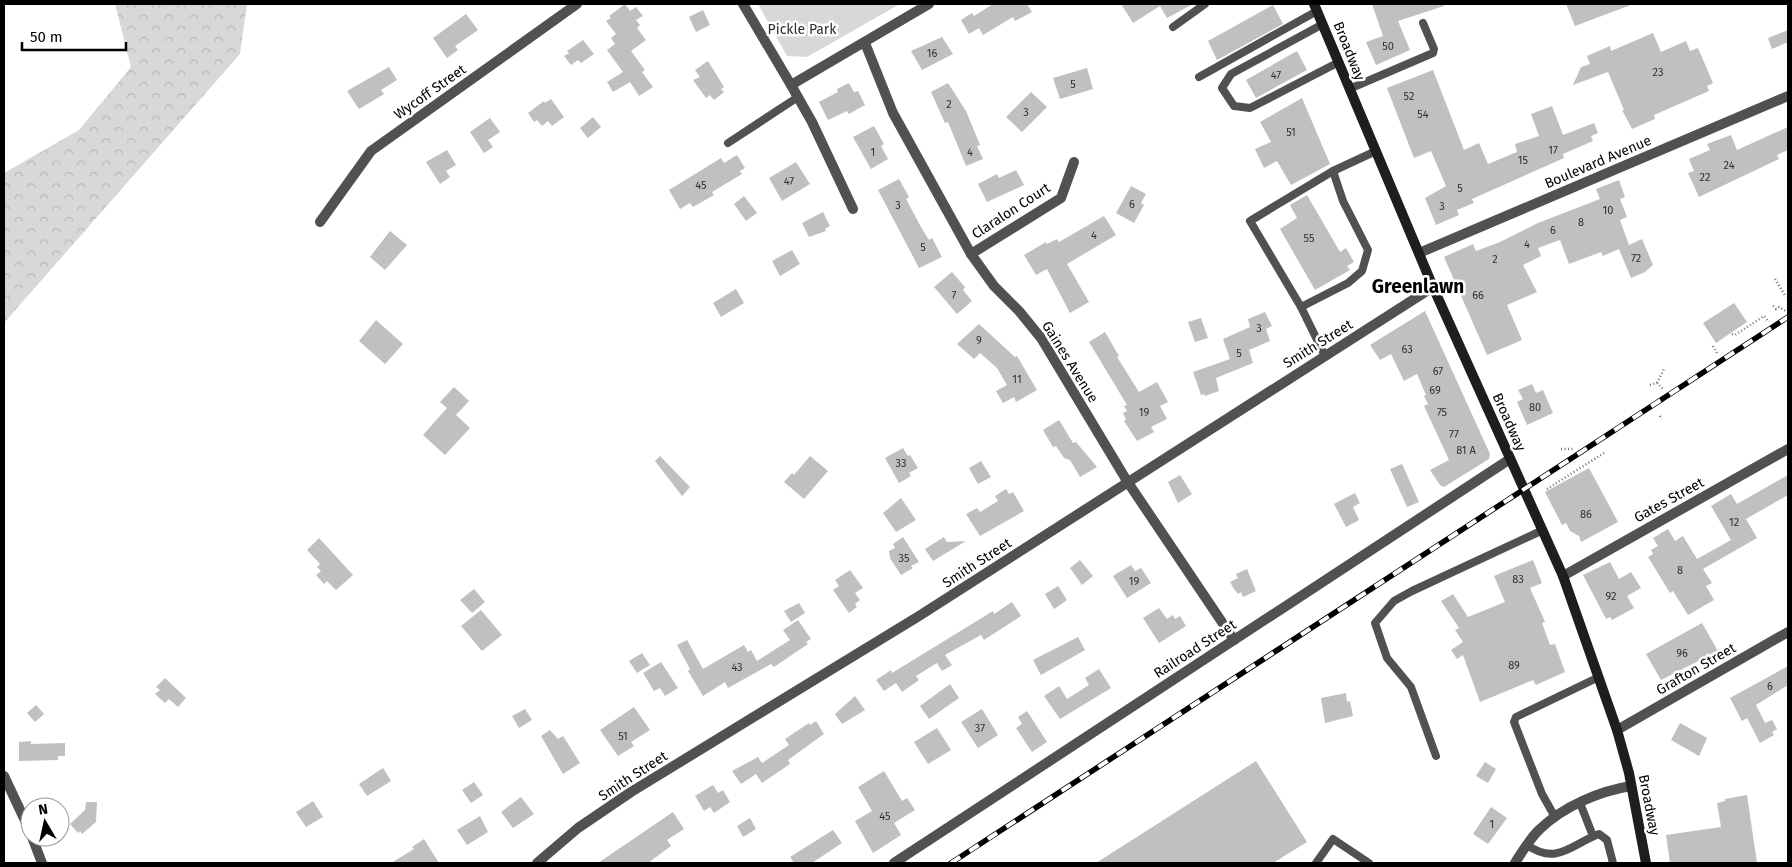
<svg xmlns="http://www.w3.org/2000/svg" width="1792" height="867" font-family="'Fira Sans',sans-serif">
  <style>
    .forest { fill: url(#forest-crowns) }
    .green { fill: #d8d8d8 }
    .building { fill: #c0c0c0 }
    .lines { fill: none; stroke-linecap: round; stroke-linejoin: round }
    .path { stroke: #737373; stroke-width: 2.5; stroke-dasharray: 1 2.5; stroke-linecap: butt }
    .service { stroke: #515151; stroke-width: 8 }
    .minor { stroke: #515151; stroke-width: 10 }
    .secondary { stroke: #1e1e1e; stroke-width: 10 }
    .rail-casing { stroke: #000; stroke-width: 5.5 }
    .rail { stroke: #fff; stroke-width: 4; stroke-dasharray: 11; stroke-linecap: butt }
    .labels { text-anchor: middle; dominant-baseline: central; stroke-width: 5; stroke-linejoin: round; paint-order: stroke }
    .number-label { font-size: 11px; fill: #303030 }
    .park-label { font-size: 14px; fill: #2f2f2f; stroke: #fff }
    .street-label { font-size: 14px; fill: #000; stroke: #fff }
    .district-label { font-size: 19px; font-weight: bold; fill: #000; stroke: #fff }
  </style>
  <defs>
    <pattern id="forest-crowns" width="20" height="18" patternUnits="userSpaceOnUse" patternTransform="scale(1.25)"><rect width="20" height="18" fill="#d8d8d8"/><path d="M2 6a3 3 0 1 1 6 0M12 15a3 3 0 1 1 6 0" fill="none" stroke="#b8b8b8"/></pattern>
  </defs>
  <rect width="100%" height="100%" fill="#fff"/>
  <path class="forest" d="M115,4h132l-7,50 -236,269v-150l75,-43 52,-63z"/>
  <path class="green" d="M758,4h142l-93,53 -20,-1z"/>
  <g class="building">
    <path d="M625,4l5,7 6,-4 7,9 -7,4 4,5 -3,3 9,12 -15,11 14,19 -3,2 11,15 -14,9 -9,-14 -17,10 -6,-10 16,-10 -16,-22 8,-6 -4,-6 5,-4 -10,-13 5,-3 -2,-2z"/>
    <path d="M993,4h34l5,8 -17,9 -2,-4 -30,18 -4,-7 -10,6 -8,-14 11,-7 2,3z"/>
    <path d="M1121,4h72l-26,14 -7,-12 -27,17z"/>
    <path d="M1372,4h72v2l-46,15 12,29 -34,15 -10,-23 17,-6z"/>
    <path d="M1566,4h65v1l-56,21z"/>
    <path d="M1273,5l10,19 -66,36 -9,-19z"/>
    <path d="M703,10l7,15 -14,7 -7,-15z"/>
    <path d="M466,14l12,16 -23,16 3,4 -11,8 -14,-20z"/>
    <path d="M1788,30v12l-16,7 -4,-11z"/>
    <path d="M1653,33l8,19 25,-11 4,10 8,-3 15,35 -6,3 2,5 -55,24 1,4 -23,10 -10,-19h2l-16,-38 -35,13 8,-18 9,-3 -3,-8 23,-10 1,5z"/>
    <path d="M942,37l11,17 -31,16 -11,-19z"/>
    <path d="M583,40l11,14 -13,9 -3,-3 -7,5 -7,-9 5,-3 -2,-2z"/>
    <path d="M1297,51l10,19 -51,28 -10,-18z"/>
    <path d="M708,61l16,26 -3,2 3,3 -10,8 -4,-5 -4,3 -13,-18 7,-3 -5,-7z"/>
    <path d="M389,67l8,13 -16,10 3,4 -25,15 -12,-18z"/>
    <path d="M1087,68l6,21 -33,10 -7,-21z"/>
    <path d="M1433,70l31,80 15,-7 9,21 29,-12 -2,-8 24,-8 -8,-22 21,-8 11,29 31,-12 4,10 -7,3 2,5 -30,13 1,4 -92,41 2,4 -17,7 2,5 -23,10 -11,-27 21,-12 -15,-35 -17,7 -27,-70z"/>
    <path d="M849,83l5,9 4,-1 7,14 -16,9 -2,-3 -19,9 -9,-18 19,-10 -1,-3z"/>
    <path d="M948,83l18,28 14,34 -3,1 6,13 -17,7 -18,-44 -3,1 -14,-31z"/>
    <path d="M1031,92l16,15 -25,25 -16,-15z"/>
    <path d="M1302,98l28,66 -39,21 -14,-24 -13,7 -9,-19 16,-7 -11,-20z"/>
    <path d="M551,99l13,18 -12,9 -4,-5 -6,5 -5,-6 -3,2 -6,-9 16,-12 1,2z"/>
    <path d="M593,117l8,10 -13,11 -8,-10z"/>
    <path d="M490,118l10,14 -12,8 5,7 -9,6 -14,-21z"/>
    <path d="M874,126l10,18 -3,2 7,13 -17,10 -18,-32z"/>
    <path d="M1788,127v23l-11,5 2,4 -80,38 -11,-24 6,-2 -5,-12 21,-9 -3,-6 24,-9 6,15z"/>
    <path d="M447,150l9,15 -10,6 4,6 -10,7 -14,-22z"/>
    <path d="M737,155l8,13 -5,3 2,3 -30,18 2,3 -21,12 -3,-4 -10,6 -11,-19 52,-32 3,5z"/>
    <path d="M796,162l14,22 -28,17 -13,-23z"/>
    <path d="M1016,170l8,15 -37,17 -9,-18 19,-10 2,4z"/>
    <path d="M899,179l10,18 -3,2 15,28 8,13 3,-2 10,19 -23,11 -41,-78z"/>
    <path d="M1619,180l6,17 -5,2 7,18 -7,3 9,25 13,-6 11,26 -8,7 -14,6 -12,-29 -16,7 -2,-4 -32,12 -9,-24 -22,8 3,8 -18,9 14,27 -30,13 15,35 -35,15 -43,-98 29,-13 3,7 24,-9 38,-19 62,-24 -4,-10z"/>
    <path d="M1131,186l15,8 -5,9 3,2 -10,18 -18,-10z"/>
    <path d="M1307,195l33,57 6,-4 8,14 -7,4 3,4 -35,20 -35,-61 17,-11 -7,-13z"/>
    <path d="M744,196l13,17 -11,8 -12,-17z"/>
    <path d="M823,212l7,14 -5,3 1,2 -17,6 -7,-14z"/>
    <path d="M1104,216l12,19 -49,29 22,38 -19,11 -23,-44 -11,6 -12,-20 22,-13 1,2 10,-5 2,3z"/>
    <path d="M390,231l17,14 -22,25 -15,-13z"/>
    <path d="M792,250l8,14 -20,12 -8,-15z"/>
    <path d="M952,272l13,15 -2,3 9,11 -15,13 -23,-27z"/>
    <path d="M736,289l8,14 -23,14 -8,-14z"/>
    <path d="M1734,303l13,19 -31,21 -13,-20z"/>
    <path d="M1425,311l65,143 -1,5 -45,28 -4,-2 -10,-15 19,-10 -25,-54 4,-2 -4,-8 2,-1 -9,-21 -13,7 -13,-27 -11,6 -10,-15z"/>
    <path d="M1265,312l7,14 -6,3 4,12 -21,9 4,13 -37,15 3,13 -14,5 -1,-2 -3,1 -8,-23 37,-13 -7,-20 27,-12 -2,-8z"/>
    <path d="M1201,318l7,20 -13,4 -7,-20z"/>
    <path d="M376,320l27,24 -18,20 -26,-23z"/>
    <path d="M979,324l36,33 2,-1 20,34 -21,12 -2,-5 -11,6 -7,-12 11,-6 -10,-17 -17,-15 -6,6 -17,-15z"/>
    <path d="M1105,332l14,24 -2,1 22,35 18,-10 11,20 -8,4 7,13 -16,8 3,5 -17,9 -13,-20 2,-1 -3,-7 4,-2 -3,-5 3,-1 -38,-63z"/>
    <path d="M1532,384l4,9 7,-3 10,23 -26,12 -10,-23 6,-3 -5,-9z"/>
    <path d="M454,387l15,14 -13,14 14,13 -25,27 -22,-20 24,-27 -7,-6z"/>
    <path d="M1059,420l14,23 3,-1 21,25 -17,10 -10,-17 -6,-2 -8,-12 -3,1 -10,-17z"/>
    <path d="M903,448l5,8 2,-1 8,13 -9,5 2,3 -12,7 -14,-25z"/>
    <path d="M660,456l30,31 -8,9 -27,-35z"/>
    <path d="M810,456l18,15 -24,28 -20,-17 8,-9 2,2z"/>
    <path d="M981,461l10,16 -13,7 -9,-16z"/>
    <path d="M1402,464l17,38 -12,5 -17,-38z"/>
    <path d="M1589,468l29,54 -37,20 -2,-6 -9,-5 -4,-8 -4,2 -17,-33z"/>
    <path d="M1180,475l12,19 -14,9 -10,-21z"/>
    <path d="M1788,475v20l-42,24 11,19 -54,31 9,14 -6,3 8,14 -26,15 -15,-24 -3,2 -22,-36 5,-3 -2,-4 7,-4 -5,-8 15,-9 7,12 8,-5 14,23 34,-19 -20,-34 20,-12 6,10z"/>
    <path d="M1006,489l3,5 4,-2 11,19 -44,25 -14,-22 11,-6 3,4 18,-11 -3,-5z"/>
    <path d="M1355,493l5,10 -7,4 6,13 -13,7 -12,-23z"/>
    <path d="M901,498l15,22 -20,12 -13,-19z"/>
    <path d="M903,537l16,25 -8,4 2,2 -12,7 -11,-17 -1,-7 6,-3 -2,-4z"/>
    <path d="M944,537l3,5 19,-1 -33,20 -8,-12z"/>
    <path d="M319,538l34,37 -17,15 -9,-9 -3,3 -8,-9 5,-4 -4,-4 3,-3 -13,-14z"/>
    <path d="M1080,560l13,16 -11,9 -12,-17z"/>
    <path d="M1533,560l9,23 -12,5 15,34 -3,1 8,22 5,-1 10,28 -29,13 -3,-5 -53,22 -17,-47 -6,4 -6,-9 12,-8 -8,-12 4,-2 -18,-27 12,-7 15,23 37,-15 -11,-26z"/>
    <path d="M1610,562l9,17 12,-7 10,16 -14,8 7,12 -22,12 -2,-3 -4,2 -23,-44z"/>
    <path d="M1131,565l4,6 6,-3 10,15 -24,15 -14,-22z"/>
    <path d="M1247,569l9,22 -13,6 -2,-5 -3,2 -4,-5 -4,-7 8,-4 -2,-4z"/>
    <path d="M850,570l13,18 -8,5 5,7 -5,4 2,3 -8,6 -16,-23 6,-4 -4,-6z"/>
    <path d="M1058,586l9,14 -13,9 -9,-15z"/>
    <path d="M474,589l11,13 -13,11 -12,-13z"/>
    <path d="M1012,602l9,14 -37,24 -3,-5 -36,20 7,10 -10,6 -5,-8 -21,13 3,4 -17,12 -6,-9 -12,8 -8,-11 15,-10 1,3 101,-62 1,3z"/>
    <path d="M799,603l6,10 -14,9 -7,-11z"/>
    <path d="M1159,608l8,11 6,-4 2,4 5,-3 6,10 -27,17 -16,-25z"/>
    <path d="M481,610l21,25 -20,16 -21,-25z"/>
    <path d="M798,620l13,19 -5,3 2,2 -34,23 -3,-3 -43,24 -3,-6 -22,14 -15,-25 2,-2 -13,-24 10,-5 16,29 41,-24 4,7 3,-2 6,11 33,-21 -7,-10z"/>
    <path d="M1702,623l16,28 -57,29 -15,-26z"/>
    <path d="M1078,637l7,13 -44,25 -8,-15z"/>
    <path d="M642,653l8,12 -13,8 -8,-12z"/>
    <path d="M661,662l17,26 -13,8 -5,-8 -6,3 -11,-18z"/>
    <path d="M1788,666v19l-32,20 9,18 7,-3 5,9 -5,3 2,3 -14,8 -13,-25 -5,3 -12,-23z"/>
    <path d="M1099,669l12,19 -51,31 -16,-23 15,-10 8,13 22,-14 -4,-7z"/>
    <path d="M165,678l21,20 -8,9 -9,-8 -4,4 -10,-9 5,-4 -4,-3z"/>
    <path d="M950,684l9,14 -30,21 -9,-13z"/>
    <path d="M1346,693l1,9 3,-1 3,15 -28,7 -4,-25z"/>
    <path d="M855,696l10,14 -23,14 -7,-10z"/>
    <path d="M36,705l8,9 -9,8 -8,-9z"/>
    <path d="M634,707l16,23 -19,12 3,4 -16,10 -18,-26z"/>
    <path d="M525,709l7,11 -13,8 -7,-12z"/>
    <path d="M982,709l16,26 -20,13 -17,-26z"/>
    <path d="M1027,711l20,31 -15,10 -16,-24 6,-4 -4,-7z"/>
    <path d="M816,721l8,13 -36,26 2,4 -28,19 -6,-9 -15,10 -9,-13 26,-14 4,6 27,-18 -4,-6 24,-16 1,2z"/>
    <path d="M1680,723l27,15 -8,18 -28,-16z"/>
    <path d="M937,728l14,22 -23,14 -14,-22z"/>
    <path d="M550,730l8,9 5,-3 17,27 -17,11 -22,-38z"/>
    <path d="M31,741v3l34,-1v13h-7v4l-39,1v-19z"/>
    <path d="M1256,761l51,81 -34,21h-177z"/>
    <path d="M1485,762l11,7 -8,14 -12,-7z"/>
    <path d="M383,768l8,13 -24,15 -8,-12z"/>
    <path d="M884,771l18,30 5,-3 8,12 -21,13 7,12 -28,18 -18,-32 17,-10 -14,-24z"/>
    <path d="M474,782l9,13 -12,8 -9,-13z"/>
    <path d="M713,785l5,8 5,-3 7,12 -16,11 -4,-6 -6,4 -9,-15z"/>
    <path d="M1747,795l10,68h-87l-4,-28 55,-8 -4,-24 8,-2v-2z"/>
    <path d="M521,797l13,17 -21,14 -12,-16z"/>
    <path d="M313,801l10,16 -17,10 -10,-15z"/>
    <path d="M86,802h11l-1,20 -14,12 -2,-3 -2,2 -8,-9 15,-14z"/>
    <path d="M1491,807l16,11 -19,26 -15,-10z"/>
    <path d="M673,812l11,17 -17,11 4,6 -23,17h-50z"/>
    <path d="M480,816l8,16 -21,13 -10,-15z"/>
    <path d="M750,818l6,11 -13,8 -6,-11z"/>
    <path d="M833,830l9,13 -30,20h-18l-4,-6z"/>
    <path d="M424,839l15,24h-48l23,-14 -2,-2z"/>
  </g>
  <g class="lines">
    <g class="path">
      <path d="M1775,279l11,18"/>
      <path d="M1773,306l3,3 3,-2 7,4"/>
      <path d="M1732,334l3,1 29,-19 5,6"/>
      <path d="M1713,346l5,9"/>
      <path d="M1657,383l7,-14"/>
      <path d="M1650,385l7,-2 7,7"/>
      <path d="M1660,416l2,3"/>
      <path d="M1561,449h13"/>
      <path d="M1547,489l57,-36"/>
    </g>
    <g class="service">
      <path d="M1323,24l-92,50 -9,14 12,18 16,2 89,-46"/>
      <path d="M1173,27l32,-23"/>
      <path d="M1199,77l118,-66"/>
      <path d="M1349,89l84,-36 1,-4 -11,-26"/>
      <path d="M728,143l70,-46"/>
      <path d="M1301,307l-51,-86 83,-50 43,-20"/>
      <path d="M1325,356l-24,-49 47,-24 14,-12 6,-21 -25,-49 -10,-30"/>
      <path d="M1436,756l-25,-69 -24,-29 -12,-35 19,-22 18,-10 131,-61"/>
      <path d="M1580,803l13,33"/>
      <path d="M1555,817l-13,-23 -28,-72 2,-5 83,-40"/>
      <path d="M1527,845c30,21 45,-1 72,-11l8,6 6,23"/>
      <path d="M1316,863l17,-24 36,24"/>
    </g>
    <g class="minor">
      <path d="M743,4l48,81 138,-81"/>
      <path d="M865,43l28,70 78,141 23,32 25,25 22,27 86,143 107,159"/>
      <path d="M791,85l21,37 41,87"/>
      <path d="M320,222l51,-71 206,-147"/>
      <path d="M1419,253l369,-157"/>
      <path d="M971,254l90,-56 13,-36"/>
      <path d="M1563,576l225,-127"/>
      <path d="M1617,730l171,-98"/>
      <path d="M4,776l26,55"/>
      <path d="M32,837l10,26"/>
      <path d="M537,863l41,-35 53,-36 288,-176 514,-329"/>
      <path d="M894,863l616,-404"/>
      <path d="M1515,863c7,-11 15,-25 25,-34 24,-23 60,-38 91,-43"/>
    </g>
    <path class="secondary" d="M1314,4l119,283 130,289 54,154 12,43 17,90"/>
    <g class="rail-casing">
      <path id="rail" d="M951,863l837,-546"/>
    </g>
    <use href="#rail" class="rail"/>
  </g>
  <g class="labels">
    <g class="number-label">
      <text x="1388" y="46">50</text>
      <text x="932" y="53">16</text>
      <text x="1658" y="72">23</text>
      <text x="1276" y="75">47</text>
      <text x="1073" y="84">5</text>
      <text x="1409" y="96">52</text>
      <text x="949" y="104">2</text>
      <text x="1026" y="112">3</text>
      <text x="1423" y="114">54</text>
      <text x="1291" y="132">51</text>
      <text x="1553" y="150">17</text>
      <text x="873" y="152">1</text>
      <text x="970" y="152">4</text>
      <text x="1523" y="160">15</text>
      <text x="1729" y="165">24</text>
      <text x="1705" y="177">22</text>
      <text x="789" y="181">47</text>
      <text x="701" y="185">45</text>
      <text x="1460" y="188">5</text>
      <text x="1132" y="204">6</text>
      <text x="898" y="205">3</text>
      <text x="1442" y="206">3</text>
      <text x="1608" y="210">10</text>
      <text x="1581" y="222">8</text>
      <text x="1553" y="230">6</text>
      <text x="1094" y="235">4</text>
      <text x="1309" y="238">55</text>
      <text x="1527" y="244">4</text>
      <text x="923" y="247">5</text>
      <text x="1636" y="258">72</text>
      <text x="1495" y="259">2</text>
      <text x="954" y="295">7</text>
      <text x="1478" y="295">66</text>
      <text x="1259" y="328">3</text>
      <text x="979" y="340">9</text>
      <text x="1407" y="349">63</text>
      <text x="1239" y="353">5</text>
      <text x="1438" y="371">67</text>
      <text x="1017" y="379">11</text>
      <text x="1435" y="390">69</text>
      <text x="1535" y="407">80</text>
      <text x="1144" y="412">19</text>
      <text x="1442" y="412">75</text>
      <text x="1454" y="434">77</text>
      <text x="1466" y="450">81 A</text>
      <text x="901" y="463">33</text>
      <text x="1586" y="514">86</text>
      <text x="1734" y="522">12</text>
      <text x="904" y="558">35</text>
      <text x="1680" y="570">8</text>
      <text x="1518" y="579">83</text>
      <text x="1134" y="581">19</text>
      <text x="1611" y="596">92</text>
      <text x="1682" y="653">96</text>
      <text x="1514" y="665">89</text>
      <text x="737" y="667">43</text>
      <text x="1770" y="686">6</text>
      <text x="980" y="728">37</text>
      <text x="623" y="736">51</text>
      <text x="885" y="816">45</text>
      <text x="1492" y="824">1</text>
    </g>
    <g class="park-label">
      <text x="802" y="29">Pickle Park</text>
    </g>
    <g class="street-label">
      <text transform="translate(1349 51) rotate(68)">Broadway</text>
      <text transform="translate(430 92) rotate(-35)">Wycoff Street</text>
      <text transform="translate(1598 162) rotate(-23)">Boulevard Avenue</text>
      <text transform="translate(1011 211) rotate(-33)">Claralon Court</text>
      <text transform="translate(1318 344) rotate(-32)">Smith Street</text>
      <text transform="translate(1070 362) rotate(58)">Gaines Avenue</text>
      <text transform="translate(1509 422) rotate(66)">Broadway</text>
      <text transform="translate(1669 500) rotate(-29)">Gates Street</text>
      <text transform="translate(977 563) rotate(-33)">Smith Street</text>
      <text transform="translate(1195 649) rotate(-33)">Railroad Street</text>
      <text transform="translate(1696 669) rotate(-30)">Grafton Street</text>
      <text transform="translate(633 776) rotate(-33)">Smith Street</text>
      <text transform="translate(1649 805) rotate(79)">Broadway</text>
    </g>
    <g class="district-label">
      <text x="1418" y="286">Greenlawn</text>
    </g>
  </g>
  <rect width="1792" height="867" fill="none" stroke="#000000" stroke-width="10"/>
  <g transform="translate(45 822) rotate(351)"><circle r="24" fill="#ffffff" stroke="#999999"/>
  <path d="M0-4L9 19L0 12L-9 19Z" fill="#000000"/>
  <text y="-8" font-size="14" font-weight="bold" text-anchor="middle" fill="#000000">N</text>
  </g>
  <path d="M22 42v8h104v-8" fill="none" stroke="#000000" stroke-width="2.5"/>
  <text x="30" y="42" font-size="15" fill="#000000" stroke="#ffffff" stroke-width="4" paint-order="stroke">50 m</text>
</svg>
